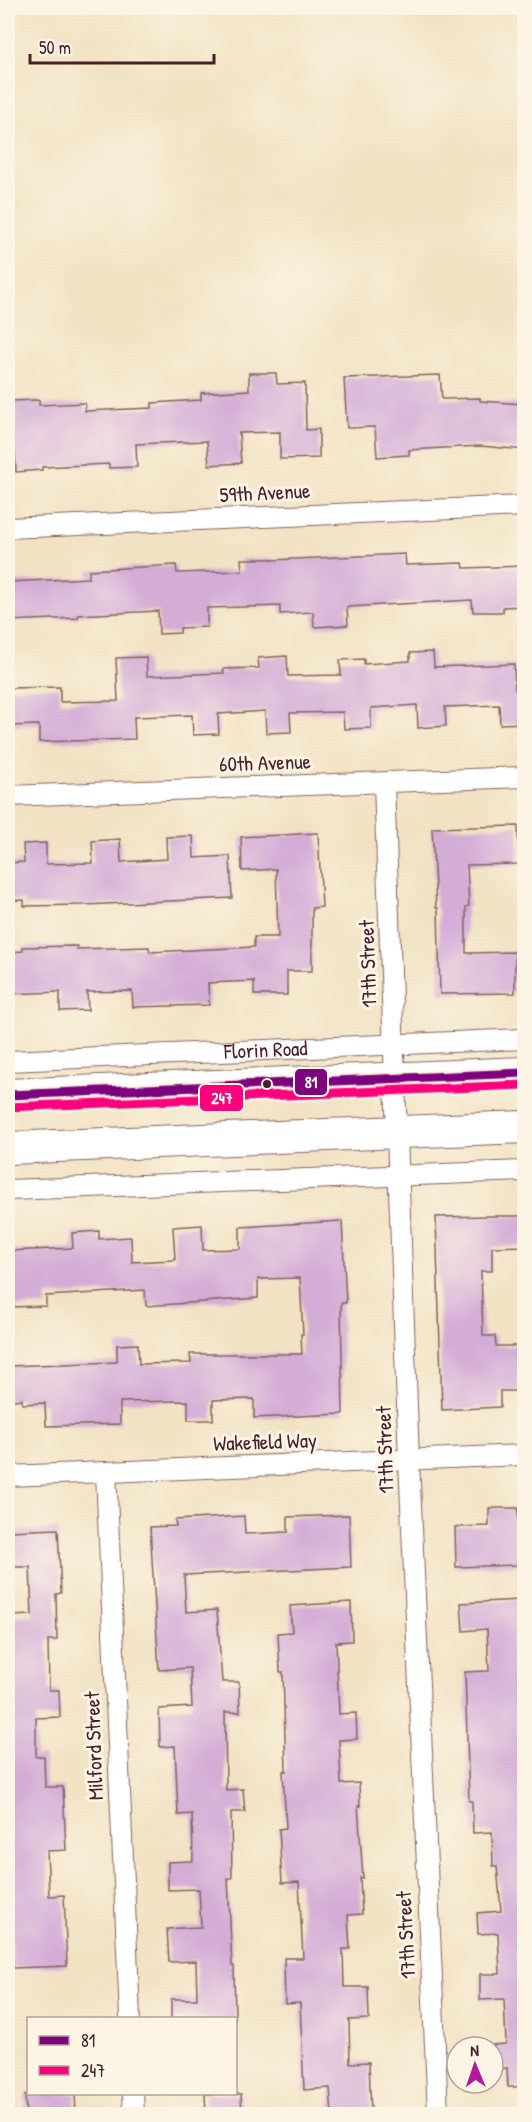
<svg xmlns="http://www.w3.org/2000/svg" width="532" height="2122" viewBox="0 0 532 2122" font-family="'Patrick Hand',sans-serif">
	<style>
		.building { fill: #d4add7 }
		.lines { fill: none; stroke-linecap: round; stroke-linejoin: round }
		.street-casing { stroke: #846360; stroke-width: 22 }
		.primary-casing { stroke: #846360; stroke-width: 34 }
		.street { stroke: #fff; stroke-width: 20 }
		.primary { stroke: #fff; stroke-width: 32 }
		.bus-1-casing { stroke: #fcf5e5; stroke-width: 14 }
		.bus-2-casing { stroke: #fcf5e5; stroke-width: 14 }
		.bus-1 { stroke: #7c027e; stroke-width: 9 }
		.bus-2 { stroke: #fa007d; stroke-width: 9 }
		.bus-dot { fill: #4a1f2b; stroke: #fcf5e5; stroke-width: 2 }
		.labels { text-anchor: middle; stroke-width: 6; stroke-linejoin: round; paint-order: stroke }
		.street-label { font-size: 21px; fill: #4a1f2b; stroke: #fcf5e5 }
		.line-badge { stroke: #fcf5e5; stroke-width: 2 }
		.badge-label { font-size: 16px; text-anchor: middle; font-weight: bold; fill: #fff }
	</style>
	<rect width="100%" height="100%" fill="#fcf5e5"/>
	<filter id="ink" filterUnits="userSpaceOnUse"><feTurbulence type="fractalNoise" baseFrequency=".0167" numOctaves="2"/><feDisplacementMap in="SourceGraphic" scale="12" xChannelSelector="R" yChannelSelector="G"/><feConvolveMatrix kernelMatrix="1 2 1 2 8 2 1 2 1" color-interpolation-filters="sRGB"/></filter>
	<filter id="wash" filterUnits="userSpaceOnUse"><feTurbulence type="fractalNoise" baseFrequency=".008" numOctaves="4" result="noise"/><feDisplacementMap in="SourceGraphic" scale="24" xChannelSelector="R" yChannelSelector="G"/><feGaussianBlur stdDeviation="1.35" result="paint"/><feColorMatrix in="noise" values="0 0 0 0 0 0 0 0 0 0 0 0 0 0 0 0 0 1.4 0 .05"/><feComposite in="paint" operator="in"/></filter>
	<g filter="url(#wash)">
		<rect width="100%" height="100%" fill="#f1e2c3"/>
		<g id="blocks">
			<!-- building -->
			<path class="building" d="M249,373H276L277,384L305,383L306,430L319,429V458L280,459V432L239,433L241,463L209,465L207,441L136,444L137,467L109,468V464L42,467V470L16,472L15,452H8V401L39,400V405L85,403V411L152,408V403L201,400V393L249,390Z
				M440,375L442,399L480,398V401L525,404V450L480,446L409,450V455L377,457L375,427L347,428L344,378Z
				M405,554L406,565L463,563L464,568L525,566V606L503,607V612H473L472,600L347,607L348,625L314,627L313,612L280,614V606L207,608V627L180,628V633L159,634L158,611L78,615V618L8,621V582L89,578V570L176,565L177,573L242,571L241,559H273V560Z
				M433,652L434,667L514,664L515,690H525V723L500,724L499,705L445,707L446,726L418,728L417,705L371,708V728L344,729L343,712L290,713L291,732L266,733L265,711L218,714L219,734L193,735L192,715L134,717L135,739L39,742V725L8,726V688L60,687V702L118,701L116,658L146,657L147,676L224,673L223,669L259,668L258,658L287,656L288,676L341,675L340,660L364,659V664L410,661V653Z
				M518,826L519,864L467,865L469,906L466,907V953L515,952V993L440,994L438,908H436L432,828Z
				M318,833L322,907L312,908V971H287V995H254V981L208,983L209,1005L133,1007L132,991L87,992L88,1010L60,1011V992L8,994V952L23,951V947L77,946V949L149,947L150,952L254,947V937H278L276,869L242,871L241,837Z
				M193,836L194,858L230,856L232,898L85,905L24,906V900L8,901V863L24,862L23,844L46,843V864L93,863L92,841L120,839L121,862L167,859L166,837Z
				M491,1216H525V1246L492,1247V1271H481L483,1336H495L496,1346H525V1391H500V1407L442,1410L436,1217Z
				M342,1221L346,1303H341L343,1414L254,1418V1399L213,1400V1420H188V1401L120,1402V1424L46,1426L45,1403L22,1404V1399L8,1401V1366L117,1362V1345L138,1344L139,1364L191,1363L190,1354H302L301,1334H303L300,1278L258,1279V1298L146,1306L145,1290L46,1296V1306L8,1307V1251L73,1248L72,1233L99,1231V1239L131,1237L132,1262L175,1260L173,1227L202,1225L203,1250L240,1249V1227Z
				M489,1508H518L519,1565L456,1567L455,1527L489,1526Z
				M349,1515L351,1567L184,1575L186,1612L217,1610L222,1682H239L240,1712H225L226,1790L243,1789L245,1812H231L232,1878H228L232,1966H234L235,2019H171V1999H197L196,1961L169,1962L167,1929L201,1927L199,1889L168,1890V1862L193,1861L192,1814L178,1815L175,1746L160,1747L159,1709L192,1707L190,1668L159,1670L150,1527L176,1526L175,1520L244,1516L245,1534L288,1532V1517Z
				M58,1529L61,1593L56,1594L57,1640H48L49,1690H59L60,1717L36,1718V1757L44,1756L45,1787H63L66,1850L47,1851L49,1896L64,1895L67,1966L13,1968L8,1887V1648H12V1616L32,1615L30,1567H8V1531Z
				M520,1600L525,1674V2087H508L507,2068L493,2069V2045L506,2044L504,1999L480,2000V1974H500L498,1933L478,1934L477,1913L501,1911L497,1866H493L492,1832L473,1833L472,1801H469L465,1672L489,1671L487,1629L463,1631L461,1603Z
				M351,1602L352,1641L336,1642L339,1714L356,1713L357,1739L339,1740L341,1784L359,1783L360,1806H358L363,1878H360L362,1914L348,1915L350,1949H343L344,1987H368L369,2019L349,2020L350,2063L369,2062L371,2115H332L330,2088L304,2090L300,2003L285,2004L284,1958H303L299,1882L282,1883L279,1829L286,1828L283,1771H286L283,1672H280L278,1633L292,1632L290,1606Z
				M75,2094L76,2115H26L25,2095Z
				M205,2094H241L242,2115H206Z"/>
		</g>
	</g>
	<g filter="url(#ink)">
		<use href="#blocks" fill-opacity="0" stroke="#846360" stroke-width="1.5"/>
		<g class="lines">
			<!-- street casing -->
			<g class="street-casing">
				<g id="street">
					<path d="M8,528L524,506"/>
					<path d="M384,783L409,1460L438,2114"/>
					<path d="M8,796L524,777"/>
					<path id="s1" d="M8,1061L524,1039"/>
					<path d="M8,1190L524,1171"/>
					<path d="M106,1472L130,2018"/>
					<path d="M8,1476L524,1455"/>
					<path d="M133,2094L134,2114"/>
				</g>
			</g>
			<!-- primary casing -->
			<g class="primary-casing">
				<path id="primary" d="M8,1095L524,1073
					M8,1148L524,1127"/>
			</g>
			<!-- street -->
			<use href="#street" class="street"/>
			<!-- primary -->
			<use href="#primary" class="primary"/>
			<!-- bus-1 casing -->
			<g class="bus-1-casing">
				<path id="bus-1" d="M8,1095L524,1073"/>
			</g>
			<!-- bus-2 casing -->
			<g class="bus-2-casing">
				<path id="bus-2" d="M9,1107L524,1085"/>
			</g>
			<!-- bus-1 -->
			<use href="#bus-1" class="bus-1"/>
			<!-- bus-2 -->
			<use href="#bus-2" class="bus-2"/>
		</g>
	</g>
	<!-- markers -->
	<circle class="bus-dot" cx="267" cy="1084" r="5"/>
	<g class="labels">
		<!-- street labels -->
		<g class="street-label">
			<text transform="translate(265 493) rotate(-3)" y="7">59th Avenue</text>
			<text transform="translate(265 763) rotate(-2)" y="7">60th Avenue</text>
			<text transform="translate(368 964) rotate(-92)" y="7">17th Street</text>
			<text dy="7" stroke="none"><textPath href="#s1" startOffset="258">Florin Road</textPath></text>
			<text transform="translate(265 1442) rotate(-2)" y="7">Wakefield Way</text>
			<text transform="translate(385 1450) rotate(-92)" y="7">17th Street</text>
			<text transform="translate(94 1746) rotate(-92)" y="7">Milford Street</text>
			<text transform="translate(406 1935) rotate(-93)" y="7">17th Street</text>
		</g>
	</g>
	<g class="line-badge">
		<rect x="294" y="1068" width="34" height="28" rx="6" fill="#7c027e"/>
		<rect x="199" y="1084" width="45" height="28" rx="6" fill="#fa007d"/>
	</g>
	<g class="badge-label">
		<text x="311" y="1088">81</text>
		<text x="222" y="1104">247</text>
	</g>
	<!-- margin -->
	<rect width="532" height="2122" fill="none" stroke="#fcf5e5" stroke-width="30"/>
	<!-- legend -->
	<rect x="27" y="2017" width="210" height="78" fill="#fcf5e5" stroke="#b59f9b" stroke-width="1.5"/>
	<rect x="39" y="2036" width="30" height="9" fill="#7c027e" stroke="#b59f9b" stroke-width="1.5"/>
	<text x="81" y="2047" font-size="18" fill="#4a1f2b">81</text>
	<rect x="39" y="2066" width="30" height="9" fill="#fa007d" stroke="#b59f9b" stroke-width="1.5"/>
	<text x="81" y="2077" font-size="18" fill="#4a1f2b">247</text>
	<!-- north arrow -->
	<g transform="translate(475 2065) rotate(358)"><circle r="28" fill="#fcf5e5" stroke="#b59f9b" stroke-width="1.5"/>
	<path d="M0-4.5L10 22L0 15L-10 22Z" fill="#b5179e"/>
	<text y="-9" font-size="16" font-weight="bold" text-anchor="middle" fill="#4a1f2b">N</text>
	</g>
	<!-- scale -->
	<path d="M30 54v9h184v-9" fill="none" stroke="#4a1f2b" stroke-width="3"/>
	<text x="39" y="54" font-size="18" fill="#4a1f2b" stroke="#fcf5e5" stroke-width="4.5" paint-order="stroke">50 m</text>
</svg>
